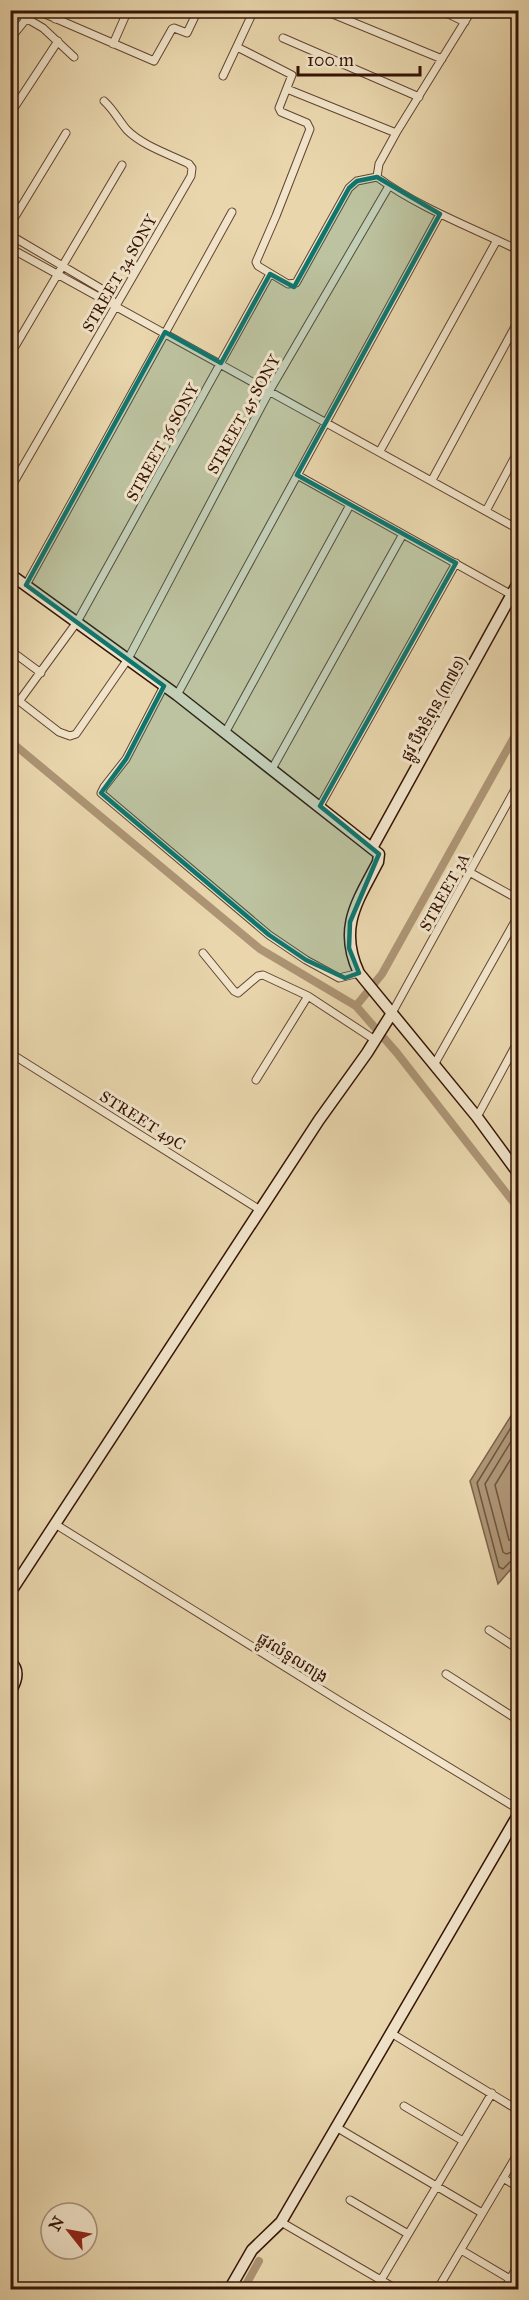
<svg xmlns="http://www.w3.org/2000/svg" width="529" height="2300" viewBox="0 0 529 2300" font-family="'IM FELL Great Primer','Noto Sans Khmer',serif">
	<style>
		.water { fill: #ac9474; stroke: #7c6048; stroke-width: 1.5 }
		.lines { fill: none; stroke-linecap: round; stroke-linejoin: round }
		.shore { stroke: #70543c; stroke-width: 1.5 }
		.canal { stroke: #ac9474; stroke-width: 8 }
		.street-casing { stroke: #62442f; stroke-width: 9 }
		.secondary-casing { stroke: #351305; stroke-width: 13 }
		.street { stroke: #f1e4ca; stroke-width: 7 }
		.secondary { stroke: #f1e4ca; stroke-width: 10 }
		.marked { fill: #0f766e; fill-opacity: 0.2; stroke: #0f766e; stroke-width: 4.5; stroke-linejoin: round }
		.labels { text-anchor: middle; stroke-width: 6; stroke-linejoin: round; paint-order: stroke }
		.street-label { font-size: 16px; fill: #351305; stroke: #f1e4ca }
	</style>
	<rect width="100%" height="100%" fill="#e9d6ad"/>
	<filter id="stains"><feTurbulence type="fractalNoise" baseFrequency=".00333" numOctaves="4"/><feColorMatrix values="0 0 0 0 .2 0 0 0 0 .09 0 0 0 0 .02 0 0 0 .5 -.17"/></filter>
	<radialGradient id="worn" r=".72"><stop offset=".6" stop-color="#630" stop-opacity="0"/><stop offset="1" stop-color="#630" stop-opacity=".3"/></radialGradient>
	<!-- water -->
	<path class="water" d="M518,1398V1561L498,1584L470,1481L514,1411Z"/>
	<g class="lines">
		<!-- shore -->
		<path class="shore" d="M518,1416L477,1483L499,1567L503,1569L513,1559L518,1558
			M518,1430L485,1484L503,1552L506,1554L518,1550
			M518,1447L495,1485L509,1540L518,1541"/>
		<!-- canal -->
		<path class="canal" d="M10,741L260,949L356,1006L397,1053L518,1208
			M356,1006L382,974L518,730
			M243,2290L259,2261"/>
		<!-- street casing -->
		<g class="street-casing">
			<path id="street" d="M12,10L43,28L74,57
				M36,10L154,61L172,29L174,28L187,33L198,10
				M323,10L442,59
				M440,10L465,22
				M55,19L59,10
				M283,38L419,97
				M10,39L27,18
				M113,44L128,10
				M237,47L292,75L279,108L281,112L307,123L310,129L276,216L256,262L258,266L288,284L296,283L349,188L357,181L377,177
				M223,76L254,10
				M287,89L396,133
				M10,114L58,41
				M377,177L379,164L396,133L472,10
				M377,177C419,208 471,227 518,250
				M10,225L66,133
				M10,235L105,291L114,303
				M10,248L518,529
				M10,355L122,165
				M380,451L497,240
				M297,475L512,595
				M432,480L518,321
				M10,489L191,176L192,168L189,164C169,154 143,146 127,130C119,121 114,110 104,101
				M486,511L518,451
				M26,585L232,212
				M10,650L41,673
				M164,686L126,759L104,787L101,793L269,935L306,960L339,978L359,973
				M10,694L59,732L70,736L76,734L128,659L270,390L389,186
				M177,695L440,214
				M20,700L77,622L270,274
				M225,733L350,505
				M272,769L403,534
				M320,806L456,563
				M471,873L518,899
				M203,953L234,991L238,993L258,976L263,975L308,996
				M392,1013L518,784
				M10,1053L260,1210
				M434,1065L518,916
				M256,1080L308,996L375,1040
				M477,1117L518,1041
				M55,1524L343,1703L518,1809
				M489,1630L518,1649
				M446,1674L518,1720
				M391,2033L518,2110
				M404,2106L463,2141
				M336,2127L482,2213
				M503,2178L518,2187
				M350,2200L408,2234
				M281,2222L398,2290
				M461,2250L510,2279
				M381,2280L492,2093
				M437,2290L518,2153
				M504,2290L518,2265"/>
		</g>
		<!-- secondary casing -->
		<g class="secondary-casing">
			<path id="secondary" d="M10,574L177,695L379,854L378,862C357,902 338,928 359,973L477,1117L518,1173
				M372,848L518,583
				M10,1593L319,1120L367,1053L392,1013
				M10,1661C20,1670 17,1681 10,1692
				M229,2290L252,2250L281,2222L518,1815"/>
		</g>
		<!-- street -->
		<use href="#street" class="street"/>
		<!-- secondary -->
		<use href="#secondary" class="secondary"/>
	</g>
	<!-- marked area -->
	<path class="marked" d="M377,177L440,214L297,475L456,563L320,806L379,854L350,922L349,948L359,973L345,978L306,960L269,935L101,793L126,759L164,686L26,585L165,332L221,363L270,274L294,287L349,188L357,181Z"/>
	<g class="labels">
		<!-- street labels -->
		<g class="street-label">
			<text transform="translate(119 273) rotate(-60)" y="6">STREET 34 SONY</text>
			<text transform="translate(243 414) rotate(-61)" y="6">STREET 45 SONY</text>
			<text transform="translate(162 442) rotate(-61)" y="6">STREET 36 SONY</text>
			<text transform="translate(433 708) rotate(-61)" y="6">ផ្លូវ បឹងទំពុន (៣៧១)</text>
			<text transform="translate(444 892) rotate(-61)" y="6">STREET 3A</text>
			<text transform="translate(143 1120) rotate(32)" y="6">STREET 49C</text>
			<text transform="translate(293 1657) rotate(32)" y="6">ផ្លូវលំទួលពង្រ</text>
		</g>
	</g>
	<!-- margin -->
	<rect width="529" height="2300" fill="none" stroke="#e9d6ad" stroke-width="36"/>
	<rect x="12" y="12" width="505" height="2276" fill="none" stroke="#351305" stroke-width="3"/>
	<rect x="18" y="18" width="493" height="2264" fill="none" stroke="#351305" stroke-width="1.5"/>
	<!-- north arrow -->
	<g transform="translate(69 2231) rotate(301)"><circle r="28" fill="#f1e4ca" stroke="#a6907b" stroke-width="1.5"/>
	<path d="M0-4.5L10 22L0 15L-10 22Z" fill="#8f2418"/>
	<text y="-9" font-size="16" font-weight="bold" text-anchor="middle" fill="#351305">N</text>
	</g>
	<!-- scale -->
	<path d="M298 66v9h122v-9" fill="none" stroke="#351305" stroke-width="3"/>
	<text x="307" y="66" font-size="18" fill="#351305" stroke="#f1e4ca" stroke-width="4.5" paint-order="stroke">100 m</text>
	<rect width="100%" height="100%" filter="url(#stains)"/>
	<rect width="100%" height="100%" fill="url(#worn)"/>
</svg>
